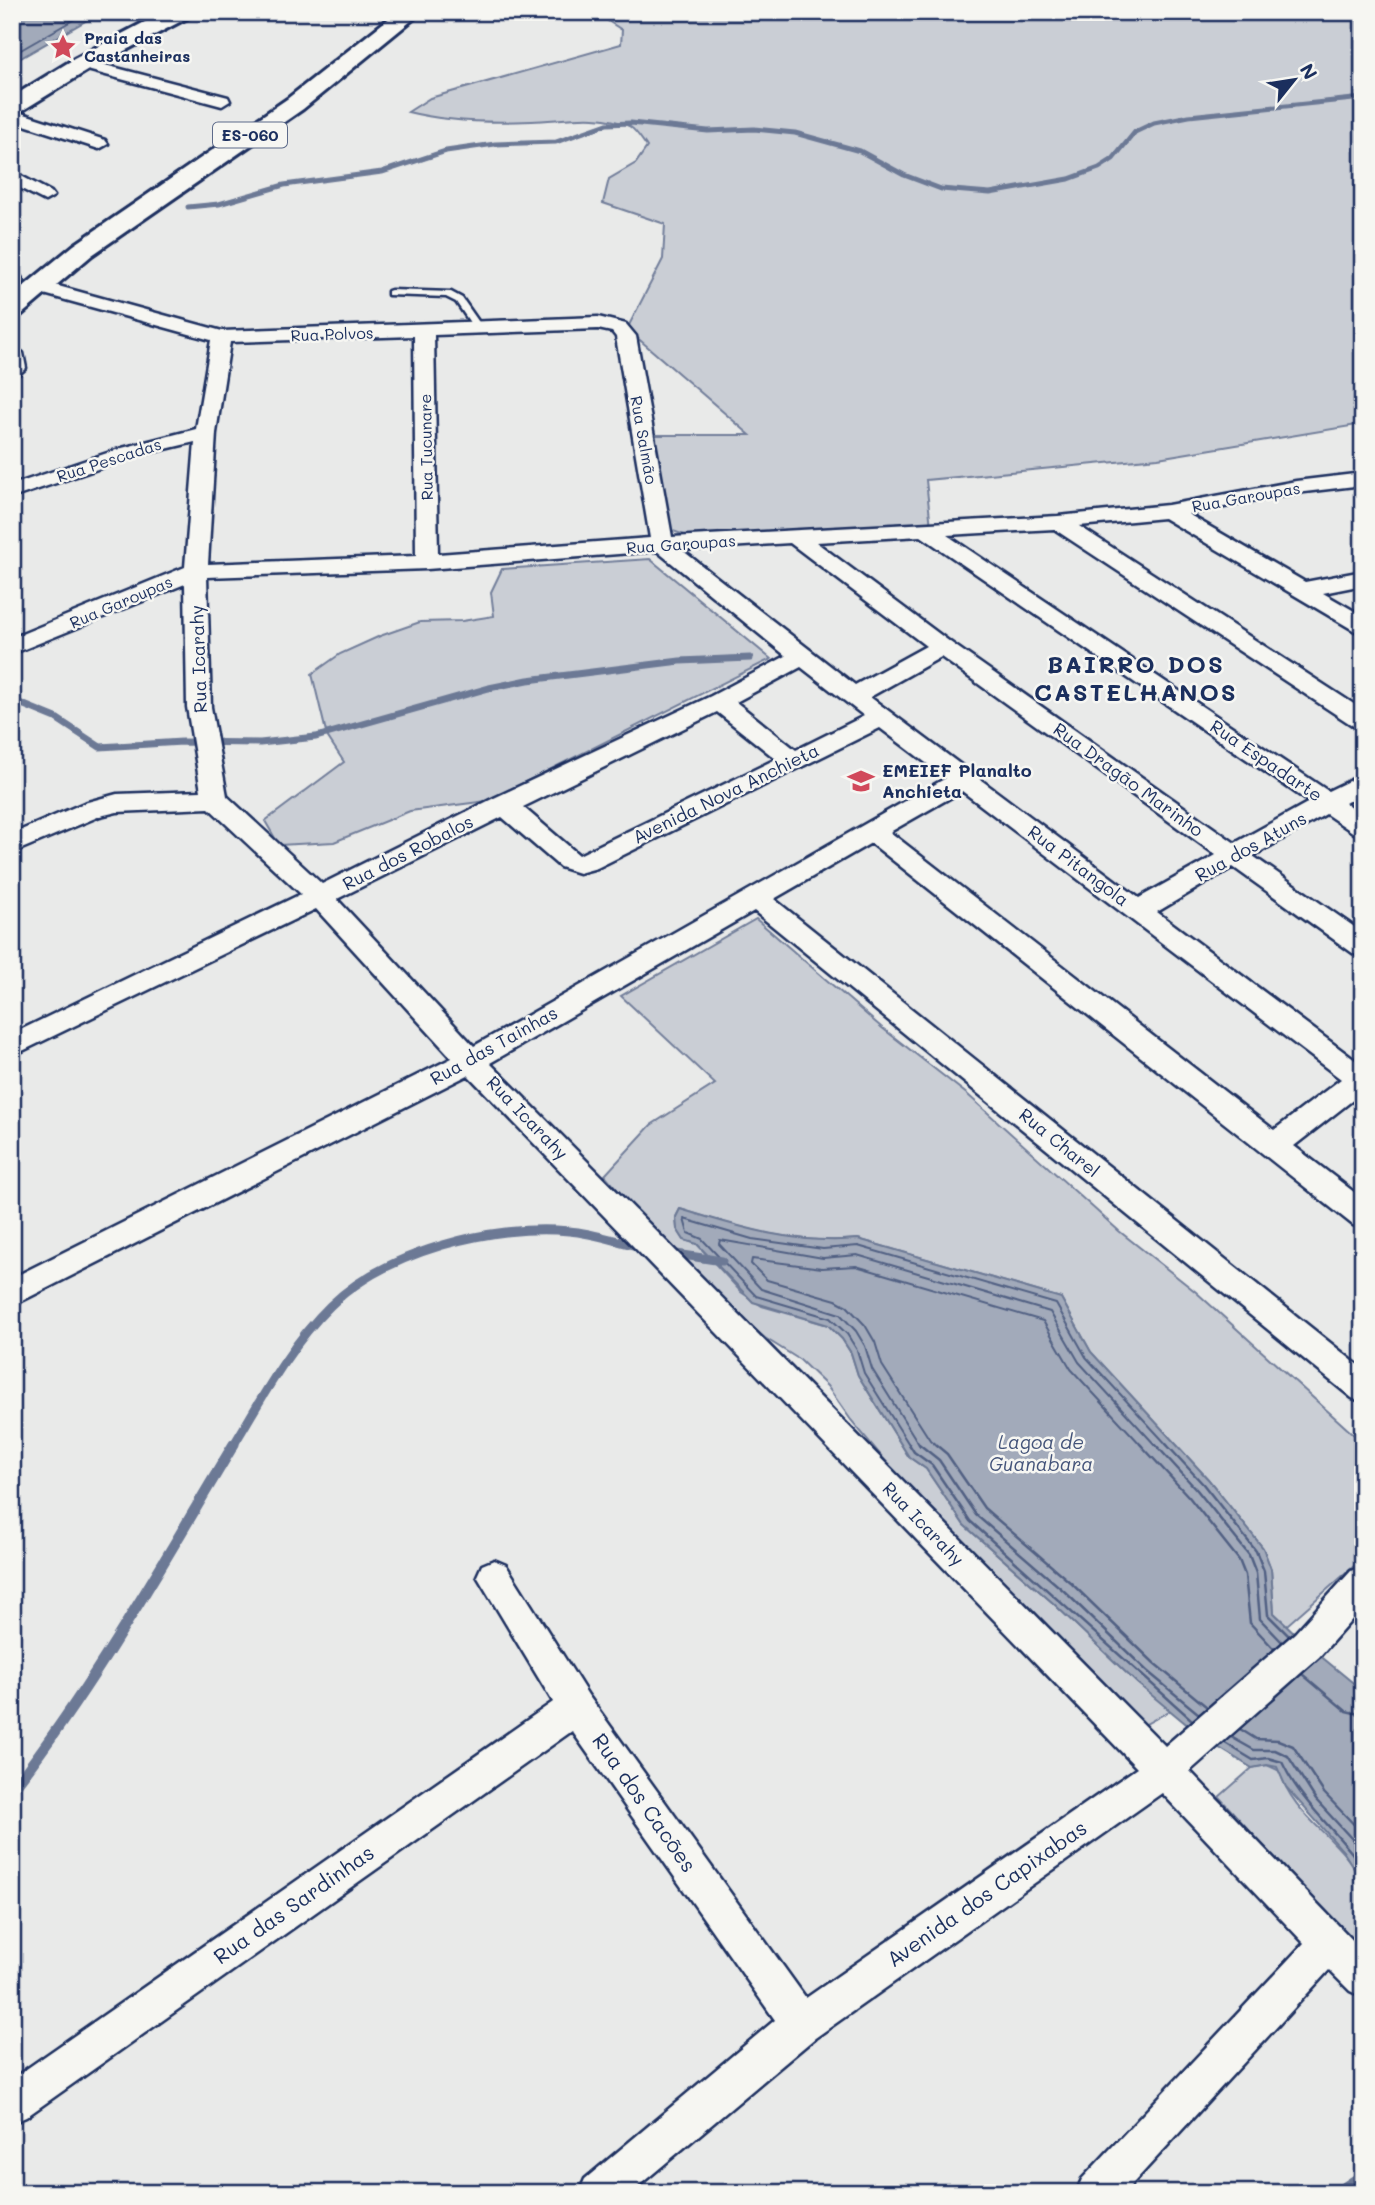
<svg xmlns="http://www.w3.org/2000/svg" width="1375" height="2205" viewBox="0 0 1375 2205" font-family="Mali,sans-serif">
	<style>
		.green { fill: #caced5; stroke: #727e9a; stroke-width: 2 }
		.water { fill: #a2aaba; stroke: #6c7995; stroke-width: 2 }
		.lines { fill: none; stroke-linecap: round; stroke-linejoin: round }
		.shore-far1 { stroke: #516083; stroke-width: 2 }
		.shore { stroke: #516083; stroke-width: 2.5 }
		.stream-far3 { stroke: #6c7995; stroke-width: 5 }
		.stream-far2 { stroke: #6c7995; stroke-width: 7 }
		.stream-far1 { stroke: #6c7995; stroke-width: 9 }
		.stream { stroke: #6c7995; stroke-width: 11 }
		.lane-casing { stroke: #1b2f5e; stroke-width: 5 }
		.street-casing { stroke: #1b2f5e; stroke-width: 5 }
		.secondary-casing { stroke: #1b2f5e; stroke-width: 6 }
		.primary-casing { stroke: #1b2f5e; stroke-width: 6 }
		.lane { fill: #f6f6f2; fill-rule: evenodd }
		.street { fill: #f6f6f2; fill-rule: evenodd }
		.secondary { fill: #f6f6f2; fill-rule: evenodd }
		.primary { fill: #f6f6f2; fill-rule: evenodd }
		.labels { text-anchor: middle; stroke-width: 5; stroke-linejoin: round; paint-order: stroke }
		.far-poi-label { font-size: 16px; font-weight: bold; fill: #1b2f5e; stroke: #f6f6f2; text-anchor: start }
		.shield { fill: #f6f6f2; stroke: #5d6b8a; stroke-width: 2 }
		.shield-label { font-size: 16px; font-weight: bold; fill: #1b2f5e }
		.far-street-label { font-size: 16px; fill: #1b2f5e; stroke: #f6f6f2 }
		.street-label { font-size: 18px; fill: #1b2f5e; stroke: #f6f6f2 }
		.poi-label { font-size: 18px; font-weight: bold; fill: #1b2f5e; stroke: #f6f6f2; text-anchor: start }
		.water-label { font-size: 19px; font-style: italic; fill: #44547a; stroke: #f6f6f2 }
		.near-street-label { font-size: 21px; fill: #1b2f5e; stroke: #f6f6f2 }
		.district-label { font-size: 24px; font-weight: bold; letter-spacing: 2px; fill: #1b2f5e; stroke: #f6f6f2 }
	</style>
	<rect width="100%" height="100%" fill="#e9eae9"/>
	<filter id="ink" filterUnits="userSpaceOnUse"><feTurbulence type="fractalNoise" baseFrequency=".0143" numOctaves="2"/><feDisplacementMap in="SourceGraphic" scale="14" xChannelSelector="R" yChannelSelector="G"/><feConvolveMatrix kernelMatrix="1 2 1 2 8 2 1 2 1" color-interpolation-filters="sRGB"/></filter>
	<g filter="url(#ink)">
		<!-- green -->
		<path class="green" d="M594,12H1363V424L1158,458L926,480L931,527L693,538L673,531L664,521L652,435H750L627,329L663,259L665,224L603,203L609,179L636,163L647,147C642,140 636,130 629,126C599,112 565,120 532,121C491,123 448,122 408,112L430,98L621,44L622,30Z
			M650,559L771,659L487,801L410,811L334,842L279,845L265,821L344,762L327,736L312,674L340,654L380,636L420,622L462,621L494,616L491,592L502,569Z
			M756,919L881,1027L968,1095L1119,1231L1196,1292L1363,1443V1558L1287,1625L1274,1613L1271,1569L1263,1548L1208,1479L1091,1352L1061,1298L858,1239C796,1245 739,1228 680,1209L676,1217L677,1229L684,1240L697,1244L741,1292L762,1306L828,1325L842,1339L851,1353L858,1375L909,1457L926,1469L964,1525L1053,1603L1137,1683L1171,1710L1144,1725L935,1520L851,1420L827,1386L800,1360L765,1338L683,1267L605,1175L651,1125L715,1084L621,996Z
			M1267,1765L1280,1771C1291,1816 1344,1840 1363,1883V1955L1219,1797L1252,1768Z"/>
		<!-- water -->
		<path class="water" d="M12,12H101L12,63Z
			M680,1209C739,1227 796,1245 858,1239L1061,1298L1091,1352L1208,1479L1263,1548L1271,1569L1274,1613L1307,1645L1363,1691V1883L1343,1851L1286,1787L1277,1767L1267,1765L1252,1768L1203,1738L1137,1683L1053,1603L964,1525L926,1469L909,1457L858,1375L851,1353L842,1339L828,1325L753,1302L697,1244L684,1240L677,1229L676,1217Z"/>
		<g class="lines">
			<!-- shore-far1 -->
			<path class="shore-far1" d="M12,55L87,12
				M910,1446L864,1373L857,1350L847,1334L830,1318L756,1296L702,1239L688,1233L684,1219L752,1239L823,1249L858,1246L1056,1304L1086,1357L1168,1446
				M920,1446L872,1369L865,1346L856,1331L840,1314L761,1289L719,1244L720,1240L823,1258L857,1255L1050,1312L1079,1362L1156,1446
				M937,1446L930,1440L882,1365L875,1342L865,1325L847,1306L836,1300L767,1280L751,1264L752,1259L822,1268L856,1266L1043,1321L1071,1369L1142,1446"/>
			<!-- shore -->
			<path class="shore" d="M909,1444L914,1452L932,1465L970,1521L1192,1720
				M919,1444L939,1460L976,1515L1064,1591L1147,1671L1199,1714
				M935,1444L947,1454L984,1508L1071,1583L1154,1663L1207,1707
				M1140,1444L1189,1497L1239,1560L1245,1575L1250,1623L1274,1649
				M1155,1444L1197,1490L1249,1555L1256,1573L1260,1619L1282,1642
				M1166,1444L1203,1484L1256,1551L1264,1571L1268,1615L1289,1636
				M1302,1674L1346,1711L1363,1715
				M1240,1729L1256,1739L1278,1740L1293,1746L1324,1793L1363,1834
				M1231,1737L1254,1750H1275L1288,1756L1316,1800L1363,1851
				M1225,1743L1253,1760L1268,1758L1282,1762C1301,1803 1337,1831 1363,1867"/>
			<!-- stream-far3 -->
			<path class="stream-far3" d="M188,207L219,204L284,185L382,172L446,151L495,144L556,142L607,124L631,123L708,131L754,129L795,133L860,151L904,175L941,189L990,193L1069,179L1099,168L1113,159L1135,132L1154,123L1189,116L1363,98"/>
			<!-- stream-far2 -->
			<path class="stream-far2" d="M12,700L56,718L100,747L182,742L260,743L316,737L489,688L528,680L680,661L750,658"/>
			<!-- stream-far1 -->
			<path class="stream-far1" d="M670,1253L722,1261
				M233,1446C262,1398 290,1345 330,1306C385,1252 494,1223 569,1231C594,1233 618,1242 642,1247"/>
			<!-- stream -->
			<path class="stream" d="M12,1790C97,1681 163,1562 234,1444
				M1336,2193L1363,2175"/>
			<!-- lane casing -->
			<g class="lane-casing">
				<path id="lane" d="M391,290L451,292L462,298L483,328L475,330L456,302L446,297L388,295V291Z
					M12,345L23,353L26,368L12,380V371L16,367Z"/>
			</g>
			<!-- street casing -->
			<g class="street-casing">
				<path id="street" d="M82,59L228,97L230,101L222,106L76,67L74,64L76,61Z
					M12,110L105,140L108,144L99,149L12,121Z
					M12,171L51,192L54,196L45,201L12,184Z
					M12,275L21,277L23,281L21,285L12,287Z
					M40,281L222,331L598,317L626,324L636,336L672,537L1058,516L1168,505L1296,481L1363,473V485L1296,493L1188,514L1305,582L1363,571V585L1323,593L1363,616V633L1355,631L1164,518L1079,526L1363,710V729L1355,727L1054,529L947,535L1328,791L1363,774V793L1345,803L1363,815V836L1354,833L1326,814L1253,856L1363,933V957L1354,954L1233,867L1157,912L1363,1066V1092L1294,1146L1363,1199V1228L1353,1225L871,843L774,899L1363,1369V1402L1352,1398L754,911L490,1063L1165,1746L1295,1633L1351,1571L1363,1566V1607L1319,1657L1190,1771L1363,1951V1997L1350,1991L1329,1970L1124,2193H1076L1082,2179L1304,1943L1162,1793L815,2038L630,2193H579L585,2179L775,2020L572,1731L26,2117L12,2123V2079L553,1702L477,1576L482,1565L494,1560L506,1565L588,1695L806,1998L1137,1768L468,1075L12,1306V1278L452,1058L316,909L12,1056V1034L301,894L209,808L117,812L100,816L12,853V834L84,803L117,794L201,791L187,707L185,584L12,654V638L185,567L195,442L136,456L12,498V485L122,448L196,429L211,340L33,291L31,287L33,283ZM598,329L612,332L616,337L650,538L438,554L434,335ZM414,336L416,556L208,564L216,433L230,342ZM921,536L1309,802L1235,843L950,642L816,542ZM790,543L926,646L855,685L682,550ZM657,551L786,656L711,696L494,798L322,884L227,796L211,707L207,577L427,569ZM941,657L1216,855L1139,898L870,697ZM801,667L864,716L796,750L736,702ZM717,712L776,759L579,855L523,807ZM880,728L946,778L474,1046L337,899L502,817L560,867L579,873L597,868ZM962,791L1341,1079L1274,1130L890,832Z"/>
			</g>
			<!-- secondary casing -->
			<g class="secondary-casing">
				<path id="secondary" d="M164,12H192L189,17L90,69L20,112L12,114V97L74,59Z"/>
			</g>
			<!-- primary casing -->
			<g class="primary-casing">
				<path id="primary" d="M397,12H422L303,109L92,255L21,315L12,317V296L74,245L287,99Z"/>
			</g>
			<!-- lane -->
			<use href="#lane" class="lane"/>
			<!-- street -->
			<use href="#street" class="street"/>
			<!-- secondary -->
			<use href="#secondary" class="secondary"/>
			<!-- primary -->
			<use href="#primary" class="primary"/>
		</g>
	</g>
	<!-- icons -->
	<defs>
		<g id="sight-bare" transform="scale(2.1)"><path d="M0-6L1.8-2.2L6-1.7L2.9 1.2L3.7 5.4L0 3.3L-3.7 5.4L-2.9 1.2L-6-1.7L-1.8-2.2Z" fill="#d1495b" stroke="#f6f6f2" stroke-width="2.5" paint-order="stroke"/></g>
		<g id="school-bare" transform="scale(2.1)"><path d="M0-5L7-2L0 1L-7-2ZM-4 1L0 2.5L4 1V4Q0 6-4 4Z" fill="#d1495b" stroke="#f6f6f2" stroke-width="2.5" paint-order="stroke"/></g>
	</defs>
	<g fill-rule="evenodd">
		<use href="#sight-bare" x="63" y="47"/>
		<use href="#school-bare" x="861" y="781"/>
	</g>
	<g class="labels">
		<!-- far-poi labels -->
		<g class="far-poi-label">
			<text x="84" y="44">Praia das<tspan x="84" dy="18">Castanheiras</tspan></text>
		</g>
		<!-- shield labels -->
		<rect class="shield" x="213" y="122.5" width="74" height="25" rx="5"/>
		<g class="shield-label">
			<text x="250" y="141">ES-060</text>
		</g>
		<!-- far-street labels -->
		<g class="far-street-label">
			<text transform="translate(332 334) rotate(-2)" y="6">Rua Polvos</text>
			<text transform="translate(644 440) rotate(80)" y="6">Rua Salmão</text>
			<text transform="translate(426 447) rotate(-91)" y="6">Rua Tucunare</text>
			<text transform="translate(109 460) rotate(-18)" y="6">Rua Pescadas</text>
			<text transform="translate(1246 497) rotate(-10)" y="6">Rua Garoupas</text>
			<text transform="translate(681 544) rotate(-4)" y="6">Rua Garoupas</text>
			<text transform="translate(121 602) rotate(-23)" y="6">Rua Garoupas</text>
		</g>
		<!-- street labels -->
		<g class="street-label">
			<text transform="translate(199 659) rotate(-92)" y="6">Rua Icarahy</text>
			<text transform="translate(1266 761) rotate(34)" y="6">Rua Espadarte</text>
			<text transform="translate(1128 780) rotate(36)" y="6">Rua Dragão Marinho</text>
			<text transform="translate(726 794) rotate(-26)" y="6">Avenida Nova Anchieta</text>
			<text transform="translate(1251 847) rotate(-29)" y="6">Rua dos Atuns</text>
			<text transform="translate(408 853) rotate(-27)" y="6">Rua dos Robalos</text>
			<text transform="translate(1078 866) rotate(37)" y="6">Rua Pitangola</text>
			<text transform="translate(494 1046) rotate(-29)" y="6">Rua das Tainhas</text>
			<text transform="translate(527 1118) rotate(46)" y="6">Rua Icarahy</text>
			<text transform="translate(1059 1143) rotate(39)" y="6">Rua Charel</text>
			<text transform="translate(923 1524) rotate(46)" y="6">Rua Icarahy</text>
		</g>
		<!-- poi labels -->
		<g class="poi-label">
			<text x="882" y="777">EMEIEF Planalto<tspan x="882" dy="21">Anchieta</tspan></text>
		</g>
		<!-- water labels -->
		<g class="water-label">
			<text x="1041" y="1449">Lagoa de<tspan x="1041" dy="22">Guanabara</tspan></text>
		</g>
		<!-- near-street labels -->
		<g class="near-street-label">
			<text transform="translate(644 1803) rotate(55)" y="7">Rua dos Cacões</text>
			<text transform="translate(987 1894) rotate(-35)" y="7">Avenida dos Capixabas</text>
			<text transform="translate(294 1905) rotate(-35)" y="7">Rua das Sardinhas</text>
		</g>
		<!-- district labels -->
		<g class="district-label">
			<text x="1136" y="673">BAIRRO DOS<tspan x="1136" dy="28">CASTELHANOS</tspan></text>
		</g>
	</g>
	<!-- margin -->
	<rect width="1375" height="2205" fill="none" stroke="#f6f6f2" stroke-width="42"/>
	<rect x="21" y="21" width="1333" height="2163" fill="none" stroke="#1b2f5e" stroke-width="2.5" filter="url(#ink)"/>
	<!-- north arrow -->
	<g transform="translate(1294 80) rotate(60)" stroke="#f6f6f2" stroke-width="5" paint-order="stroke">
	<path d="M0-5L12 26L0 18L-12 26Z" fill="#1b2f5e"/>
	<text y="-10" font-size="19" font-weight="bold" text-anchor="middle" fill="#1b2f5e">N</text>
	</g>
</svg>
